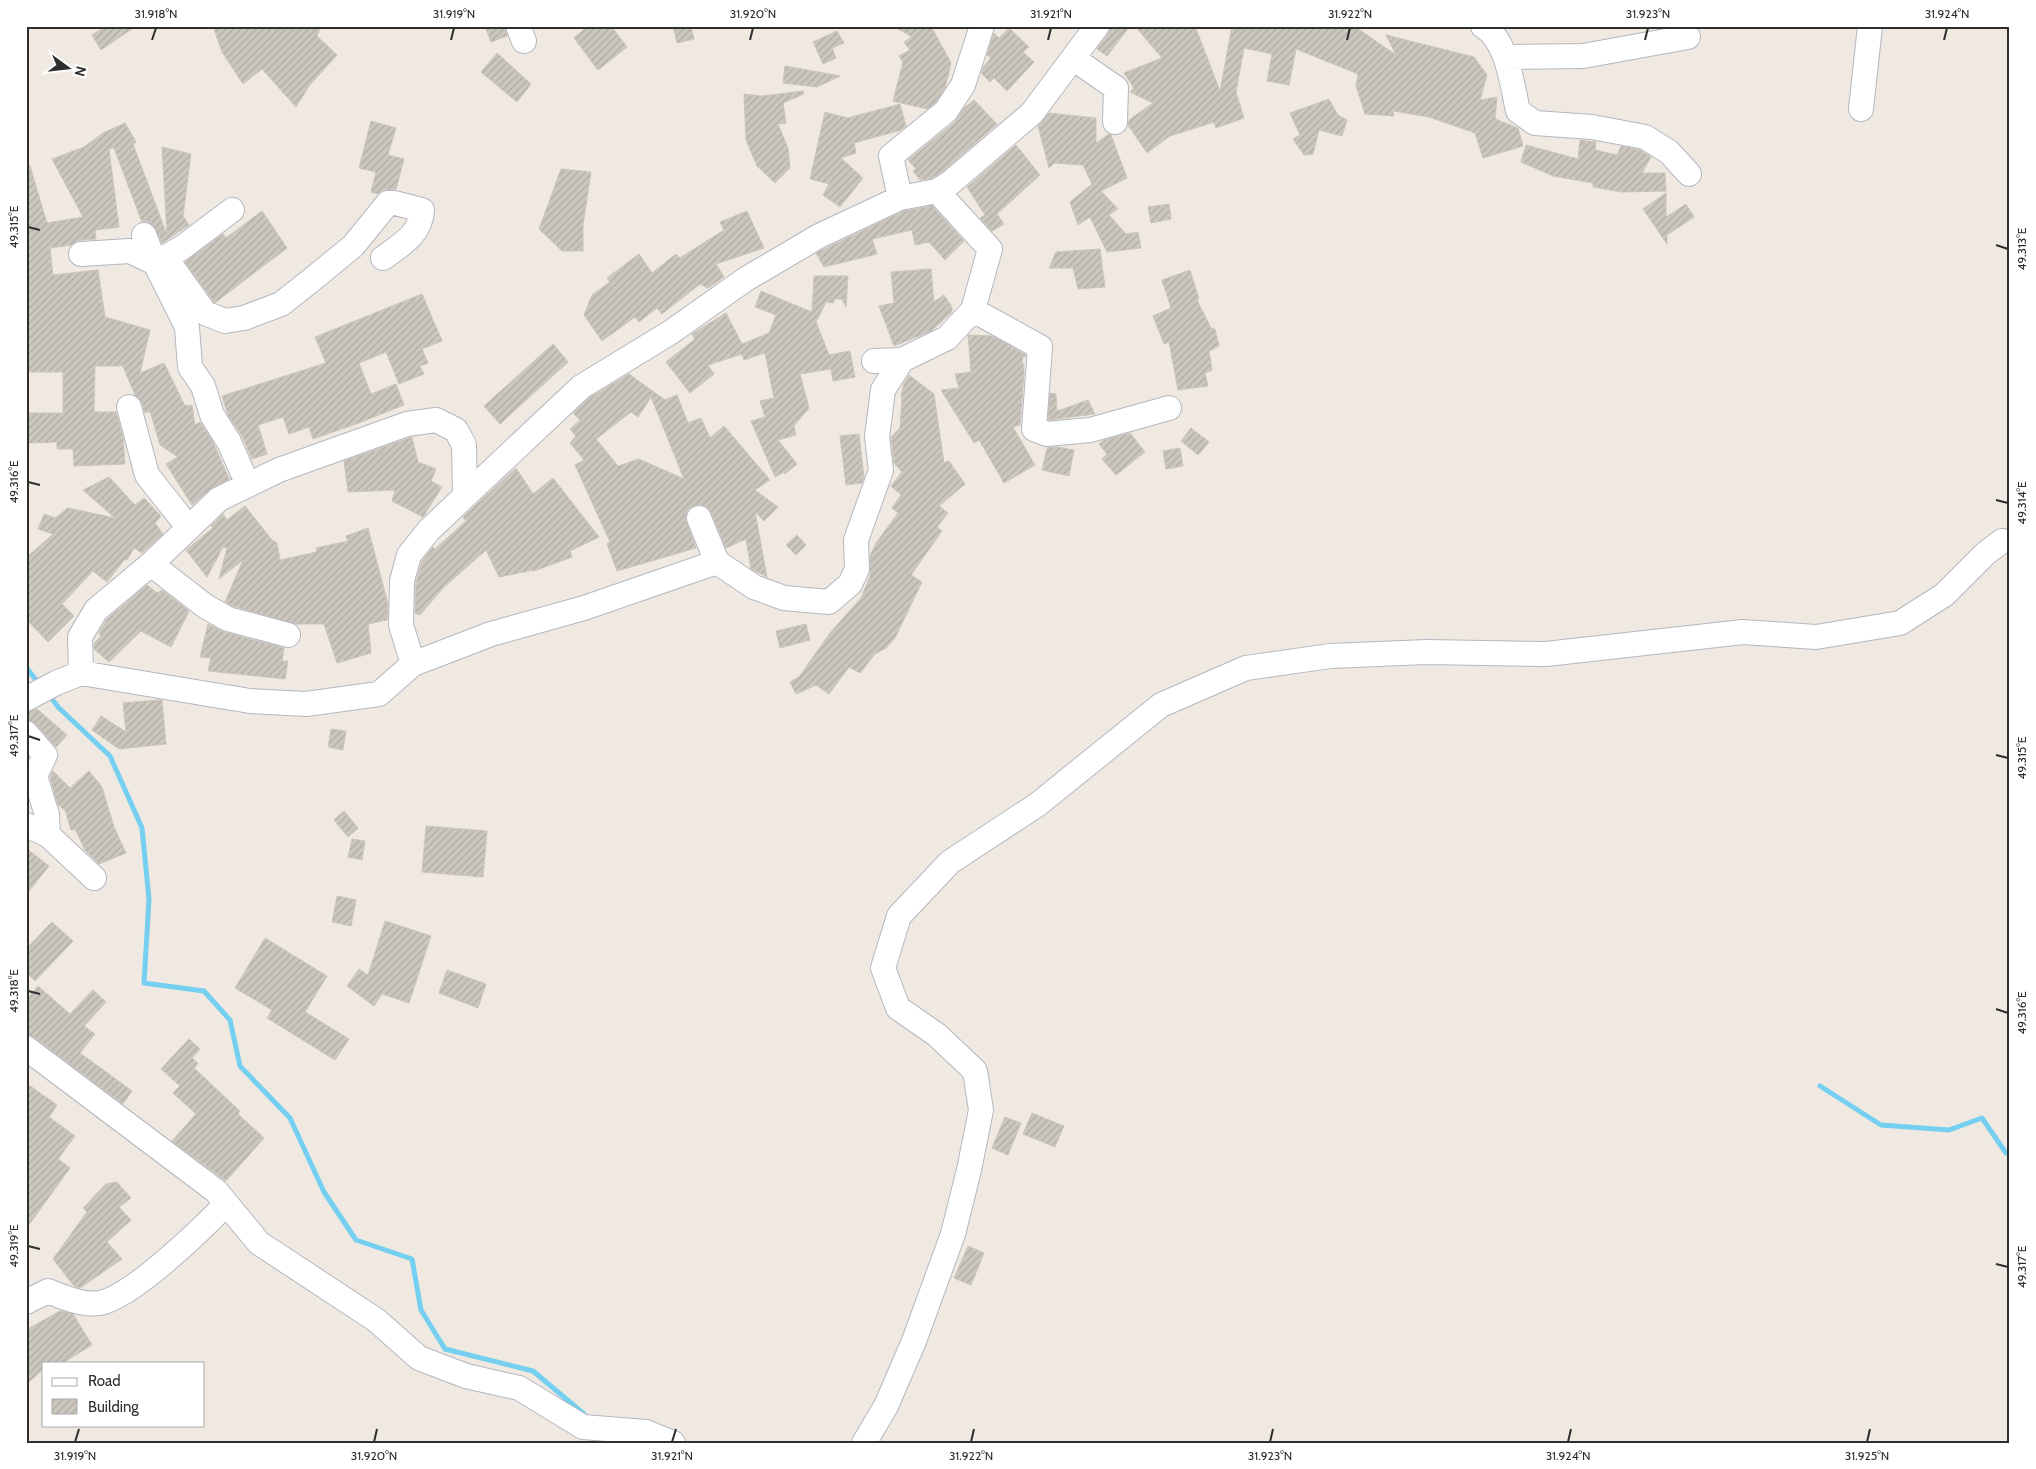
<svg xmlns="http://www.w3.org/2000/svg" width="2036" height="1469" viewBox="0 0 2036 1469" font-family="Cabin,sans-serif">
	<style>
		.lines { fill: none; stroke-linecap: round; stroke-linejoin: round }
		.stream { stroke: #75cff0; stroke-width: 5 }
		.building { fill: url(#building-hatch); stroke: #cbc5ba; fill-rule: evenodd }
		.minor-casing { stroke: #b4b7c1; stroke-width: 26 }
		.minor { stroke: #fff; stroke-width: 24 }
		.ticks { fill: none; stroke: #2e2e2e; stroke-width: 2 }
		.neatline { fill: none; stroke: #2e2e2e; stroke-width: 2 }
		.ticks-label { font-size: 12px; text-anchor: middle; fill: #2e2e2e }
	</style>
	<defs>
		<pattern id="building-hatch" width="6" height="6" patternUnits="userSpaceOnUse" patternTransform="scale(1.25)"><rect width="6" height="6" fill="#cbc7bf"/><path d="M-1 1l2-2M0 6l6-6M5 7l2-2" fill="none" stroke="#afaba4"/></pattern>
	</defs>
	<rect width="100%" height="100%" fill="#efe9e1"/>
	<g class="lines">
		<!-- stream -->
		<path class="stream" d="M26,667L39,684
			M48,694L59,708L110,756L142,828L149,899L144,983L204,991L230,1020L240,1066L290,1118L324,1192L356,1240L412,1259L421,1310L445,1349L533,1371L584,1414
			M1820,1086L1881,1125L1949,1130L1982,1118L2006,1153L2010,1154"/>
	</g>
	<!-- building -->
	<path class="building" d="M106,26H136L101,50L92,35Z
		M213,26H321L317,36L337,55L309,86L296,107L262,69L243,84L222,52Z
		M485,26H505L507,36L491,42Z
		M588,26H611L627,47L598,70L574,38Z
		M673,26H691L694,39L677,43Z
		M893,26H931L950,61L951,64L945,88L936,102L927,109L893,101L903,62L899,56L910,50L904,42L912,37Z
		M1111,26H1130L1107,56L1097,49L1108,34Z
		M1135,26H1195L1220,91L1232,26H1354L1396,55L1386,35L1474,57L1487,75L1480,100L1497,97L1495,119L1518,128L1523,146L1483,158L1475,133L1429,117L1393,111L1394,116L1365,114L1356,86L1358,74L1296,49L1289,85L1267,81L1272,54L1244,48L1236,92L1244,118L1216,128L1214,122L1170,136L1147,153L1128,125L1129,120L1153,103L1130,92L1134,88L1124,73L1162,58Z
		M1009,28L1029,47L1023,52L1034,62L1007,91L994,78L990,82L981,73L984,66L991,58L987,55L994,33L999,38Z
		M837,31L844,43L832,48L836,58L823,64L813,42Z
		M497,53L531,84L517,102L481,72Z
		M785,66L840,76L817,87L783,83Z
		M803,91L804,94L783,103L786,123L778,124L788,148L790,168L775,183L757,166L746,140L744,94L762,96Z
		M1329,99L1338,115L1347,120L1342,136L1319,130L1313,154L1304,155L1293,139L1300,135L1290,113Z
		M974,100L997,124L942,172L932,178L920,180L913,171L916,169L908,160L955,122L964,108Z
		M900,104L906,126L901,130L854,143L856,153L841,158L863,178L840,207L823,195L829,184L810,179L825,112L848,118Z
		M1049,113L1096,118V143L1109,134L1111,135L1127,178L1101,191L1118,209L1109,215L1126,234L1138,232L1141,248L1107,252L1090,217L1078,225L1070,202L1092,184L1083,165L1054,163L1049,168L1038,126Z
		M371,121L396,128L388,155L404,159L396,189L382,190L378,194L371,192L376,172L359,168Z
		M125,123L136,142L133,144L167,235L162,147L191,154L183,216L189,225L162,243L153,225L147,221L142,222L114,148L109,149L119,227L95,230L96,239L80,240L71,245L50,248L53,275L98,270L105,317L150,330L140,373L164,363L185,406L192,405L195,425L200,422L213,442L229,479L210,489L192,505L166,464L178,457L160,445L150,411L145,413L142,403L135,395L121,362L122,366H95L94,412H116L123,437L125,464L74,466L73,449H57V442L27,443L26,413H63V372H26V166H30L47,223L83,217L52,159L84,147L103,133Z
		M1580,140L1596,142L1595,150L1617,155L1621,146L1640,150L1651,157L1642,173H1665L1666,191L1622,192L1593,187V183L1553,176L1521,162L1526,145L1578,159Z
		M1016,145L1040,175L997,214L1004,224L992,231L980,218L985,215L967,187Z
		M561,169L591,172L583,225V251H562L539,229Z
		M1666,193V217L1686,204L1694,217L1667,235V244L1643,209Z
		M1169,204L1171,219L1151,223L1148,207Z
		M932,206L964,241L945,260L929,242L915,245L912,230L872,239L877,254L824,267L816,253L904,211Z
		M262,211L287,248L216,302H214L185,262L223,234L226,238Z
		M747,211L764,248L716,264L724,277L708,288L700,284L662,314L657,308L639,322L635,317L602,341L584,315L592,295L610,282L607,278L639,254L652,273L676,254L680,258L724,230L720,222Z
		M1100,249L1105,287L1078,289L1073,268H1049L1056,252Z
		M931,269L934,302L944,295L952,307V312L931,331L894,346L879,306L894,303L891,272Z
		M1190,270L1199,299L1197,300L1211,328L1215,329L1219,346L1209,351L1212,370L1205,373L1208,386L1178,390L1169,342L1164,344L1153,316L1171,308L1162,280Z
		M814,276H848L846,307L842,299H834V303L826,302L816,322L829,355L850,351L855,377L833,381L831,369L800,374L809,408L794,426L796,435L778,440L797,464L785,474L784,472L775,477L751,421L765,417L760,401L774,398L765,353L744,360L742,354L708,365L714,374L690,393L666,362L695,339L692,334L726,313L742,344L769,333L776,315L755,307L761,291L812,312Z
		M422,294L442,341L422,349L428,363L420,366L424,374L399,384L386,352L359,363L371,394L396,384L404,405L356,424L313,439L309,427L289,434L283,417L258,425L267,454L252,459L242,436L228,415L222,396L326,363L315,337Z
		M968,335L992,336L1026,355L1025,357H1022L1024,372L1020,425L1013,427L1035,465L1004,483L979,440L974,443L941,390L959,388L955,374L971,372Z
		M553,344L568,362L500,424L484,406Z
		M629,374L665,400L677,395L688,423L701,418L710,438L724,426L770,480L755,490L778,507L764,521L755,512L767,577L751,569L746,539L726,548L711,512L707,507L700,504L693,506L688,509L685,517L696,548L617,571L607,544L610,542L575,465L584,460L570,443L576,436L570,429L580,420L573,413L589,398ZM651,397L684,479L639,459L618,466L596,439L631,412L638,417Z
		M909,375L934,394L944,463L949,461L965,484L939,506L948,513L937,527L942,531L911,575L922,582L895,638L886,648L875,654L860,673L849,667L829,694L816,685L796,694L790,682L799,677L830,633L861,598L870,576V556L876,543L898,513L892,508L901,495L891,486L902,472L894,463L891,437L900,428L902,397L901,396L904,383Z
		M1050,393L1056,394L1057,411L1088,400L1095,414L1048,420Z
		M1191,428L1209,442L1198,455L1181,441Z
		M1130,433L1145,452L1116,475L1102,459L1107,454L1099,444L1104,440Z
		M859,434L864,477L862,483L846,485L840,436Z
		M412,437L418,462L436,469L431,481L442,487L423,517L392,501L395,490L348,492L344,461Z
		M1058,447L1074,450L1069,476L1042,470L1047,448Z
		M1180,448L1183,466L1166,469L1163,451Z
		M516,468L533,494L553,478L599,537L570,551L572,557L534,571L533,570L499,577L486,550L443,588L420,615L415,613L416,583L422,561L433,547L435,549L466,521L463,517Z
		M109,477L135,505L144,498L161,516L155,523L163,534L142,553L134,548L127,560L125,559L107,582L93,571L62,604L74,616L48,642L26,619V558L53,534L38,529L44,514L55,518L68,508L115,518L83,490Z
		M245,506L272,540L277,543L280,560L317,552L316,548L348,541L346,536L368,528L388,604L387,620L368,624L371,653L337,663L324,624H296L233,606L225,602L243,560L219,579L227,548L223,547L207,577L186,550L213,528L211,526L223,514L227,520Z
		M797,535L806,545L796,555L786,545Z
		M147,585L157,593L162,590L189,611L171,647L141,631L109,662L94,649V643L101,636L99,633L107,619Z
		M208,624L224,632L284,648L282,661H288L285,679L208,671L211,658L200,657Z
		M806,624L810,640L780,648L776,631Z
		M158,700H162L166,744L119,749L92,730L101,716L126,732L123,703Z
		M37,709L67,735L56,747L36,724L26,720V713Z
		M331,729L346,731L343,750L328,747Z
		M53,771L70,788L89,771L102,787L114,827L126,853L99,864L85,850L75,829L71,830L65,810L58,805L50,777Z
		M344,811L358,828L348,837L334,820Z
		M426,826L487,831L483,877L422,872Z
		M352,839L365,841L362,860L348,857Z
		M26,848L49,866L26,895Z
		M337,896L356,900L351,926L332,922Z
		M385,921L431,936L409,1003L382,994L374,1006L347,986L359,969L368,975Z
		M52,922L73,941L35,981L26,972V949Z
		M265,938L327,976L305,1012L349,1039L335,1060L267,1018L272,1010L235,988Z
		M447,970L486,984L478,1008L439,993Z
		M38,986L70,1014L93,990L106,1002L84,1026L95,1034L80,1053L132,1091L123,1104L34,1037L26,1034V1000Z
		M189,1039L200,1049L192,1058L198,1063L194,1068L240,1111L238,1114L264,1138L226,1181L172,1141L196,1114L173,1093L180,1086L161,1069Z
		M26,1083L57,1105L49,1117L75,1136L58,1159L70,1168L26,1229Z
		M1032,1113L1064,1126L1055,1147L1023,1134Z
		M1005,1117L1021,1123L1008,1155L992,1148Z
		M117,1182L131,1198L119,1207L131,1220L107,1242L122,1259L80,1288L74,1286L53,1259L87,1212L83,1208L106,1184Z
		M968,1246L984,1253L971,1285L954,1278Z
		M60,1311L73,1314L92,1345L63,1363H44V1368L26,1385V1330Z"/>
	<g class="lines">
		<!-- minor casing -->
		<g class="minor-casing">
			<path id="minor" d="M518,26L524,41
				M1483,26C1508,41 1512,85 1518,111L1535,123L1592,127L1645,137L1669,152L1689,174
				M1505,57L1583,56L1688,37
				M1074,59L1116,88L1115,122
				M1861,109L1870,26
				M937,191L990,249L973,310L1040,347L1034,429L1047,434L1090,430L1169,408
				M900,198L891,156L946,111L963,85L982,26
				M144,235L155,263L183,247L232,210
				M81,254L130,251L155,263L187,327L190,367L203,386L212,415L229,442L248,485
				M165,257L205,313L225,321L244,318L281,304L309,282L353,246L388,203H395L422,210C421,234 401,245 383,258
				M874,361L902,360
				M129,407L147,475L189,528
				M717,562L754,587L784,598L829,602L850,584L857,569L856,540L881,470L877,437L883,390L902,360L947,338L973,310
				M151,564L205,606L228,619L288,635
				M413,664L491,634L584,608L717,562L699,518
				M81,673L80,637L96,610L151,564L219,499L279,470L407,424L436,420L456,430L464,445L465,495
				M26,699L56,683L81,673L250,701L306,704L379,694L413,664L401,625L402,581L409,555L429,530L581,387L671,332L746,279L819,236L900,198L937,191L950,183L1032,113L1097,26
				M26,733L45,755L35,776L47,815L48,835L94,878
				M26,825L48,835
				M26,1048L216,1191L259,1243L376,1320L419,1358L466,1376L519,1388L583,1427L646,1432L673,1443
				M26,1302L48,1291C62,1297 84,1306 100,1303C132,1297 202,1229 226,1204
				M864,1443L886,1406L914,1341L953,1234L969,1170L981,1110L975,1071L937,1035L898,1008L883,968L899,916L950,862L1037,805L1161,705L1246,668L1330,656L1427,652L1546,654L1743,632L1816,637L1900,623L1944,595L1985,554L2002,541"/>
		</g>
		<!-- minor -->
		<use href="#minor" class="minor"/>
	</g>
	<!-- ticks -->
	<path class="ticks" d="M152,40L156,28M451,40L454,28M750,40L753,28M1048,40L1051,28M1347,40L1350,28M1645,40L1648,28M1944,40L1947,28M28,227L40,230M1996,245L2008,249M28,482L40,485M1996,500L2008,503M28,736L40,740M1996,755L2008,758M28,991L40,994M1996,1009L2008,1013M28,1246L40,1249M1996,1264L2008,1267M75,1442L79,1429M374,1442L377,1429M672,1442L676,1429M971,1442L974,1429M1270,1442L1273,1429M1568,1442L1571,1429M1867,1442L1870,1429"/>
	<!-- border -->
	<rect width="2036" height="1469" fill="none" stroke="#ffffff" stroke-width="55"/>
	<!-- legend -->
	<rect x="42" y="1362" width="162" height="65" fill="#ffffff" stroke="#ababab"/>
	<rect x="52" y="1378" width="25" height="8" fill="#ffffff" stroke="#ababab"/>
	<text x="88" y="1386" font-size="15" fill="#2e2e2e">Road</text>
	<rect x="52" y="1399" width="25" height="15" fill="url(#building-hatch)" stroke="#ababab"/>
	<text x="88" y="1412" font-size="15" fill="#2e2e2e">Building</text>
	<!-- north arrow -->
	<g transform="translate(68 68) rotate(105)" stroke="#ffffff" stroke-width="4" paint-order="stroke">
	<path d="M0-4L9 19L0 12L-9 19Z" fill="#2e2e2e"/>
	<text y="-8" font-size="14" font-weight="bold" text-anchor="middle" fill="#2e2e2e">N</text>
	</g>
	<rect x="28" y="28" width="1980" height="1414" class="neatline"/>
	<g class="ticks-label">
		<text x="156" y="18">31.918°N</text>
		<text x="454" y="18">31.919°N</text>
		<text x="753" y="18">31.920°N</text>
		<text x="1051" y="18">31.921°N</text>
		<text x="1350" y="18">31.922°N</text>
		<text x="1648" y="18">31.923°N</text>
		<text x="1947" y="18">31.924°N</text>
		<text transform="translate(14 227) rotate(-90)" y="4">49.315°E</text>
		<text transform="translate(2022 249) rotate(-90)" y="4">49.313°E</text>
		<text transform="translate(14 482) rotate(-90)" y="4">49.316°E</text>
		<text transform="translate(2022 503) rotate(-90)" y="4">49.314°E</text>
		<text transform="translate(14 736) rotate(-90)" y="4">49.317°E</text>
		<text transform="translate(2022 758) rotate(-90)" y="4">49.315°E</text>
		<text transform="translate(14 991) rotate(-90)" y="4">49.318°E</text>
		<text transform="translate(2022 1013) rotate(-90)" y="4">49.316°E</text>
		<text transform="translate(14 1246) rotate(-90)" y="4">49.319°E</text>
		<text transform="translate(2022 1267) rotate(-90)" y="4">49.317°E</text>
		<text x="75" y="1460">31.919°N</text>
		<text x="374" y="1460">31.920°N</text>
		<text x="672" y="1460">31.921°N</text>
		<text x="971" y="1460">31.922°N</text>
		<text x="1270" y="1460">31.923°N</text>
		<text x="1568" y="1460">31.924°N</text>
		<text x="1867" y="1460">31.925°N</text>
	</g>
</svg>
